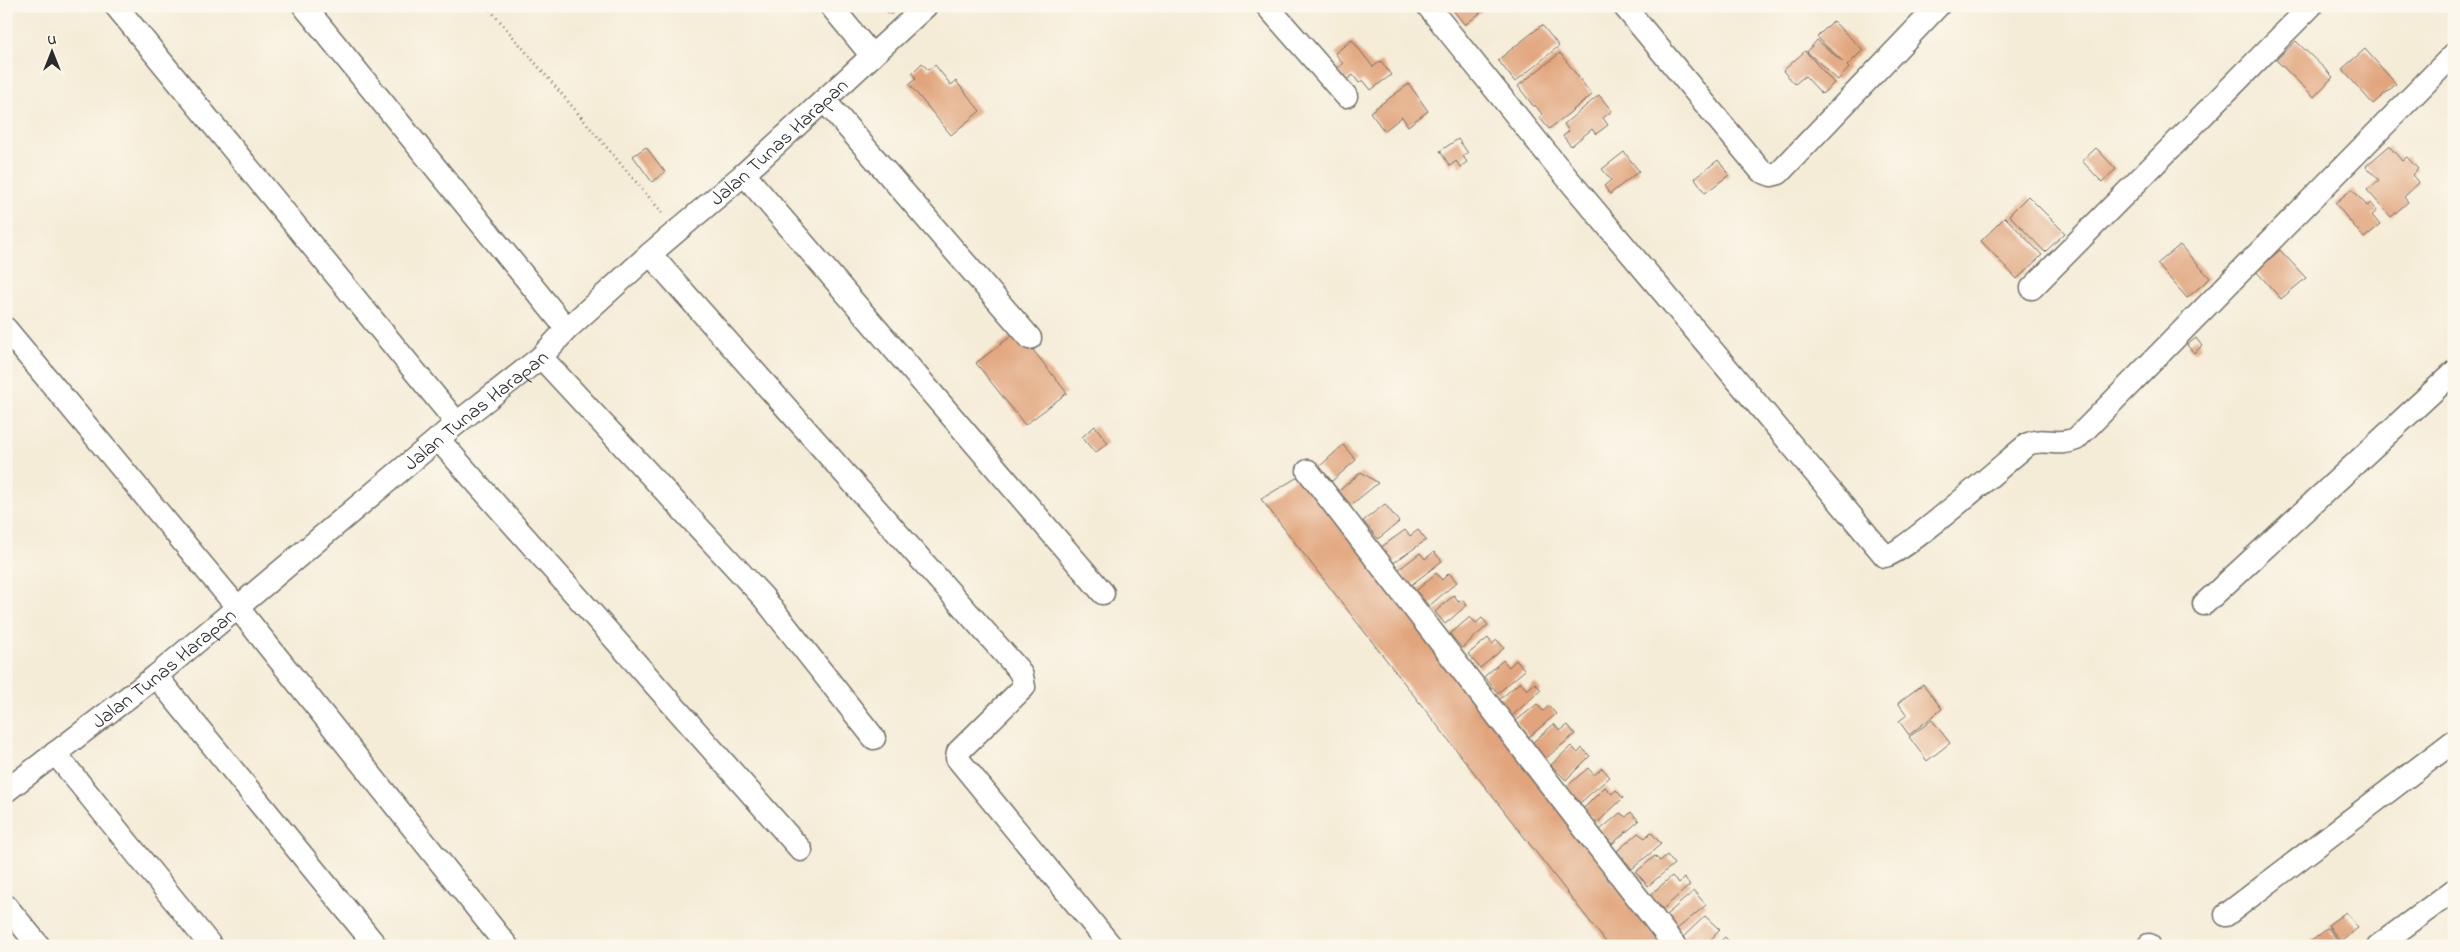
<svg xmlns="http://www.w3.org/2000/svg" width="2460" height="952" viewBox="0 0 2460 952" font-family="'Indie Flower',sans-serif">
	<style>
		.building { fill: #e1a47c }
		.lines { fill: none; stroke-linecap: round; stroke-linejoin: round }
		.minor-casing { stroke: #726f67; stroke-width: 25 }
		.path { stroke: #726f67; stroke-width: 3; stroke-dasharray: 1 4; stroke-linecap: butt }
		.minor { stroke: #fff; stroke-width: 22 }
		.labels { text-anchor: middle; stroke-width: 5; stroke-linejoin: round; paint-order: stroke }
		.street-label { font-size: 20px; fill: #2b2b2b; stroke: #fbf7ec }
	</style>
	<rect width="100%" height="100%" fill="#fbf7ec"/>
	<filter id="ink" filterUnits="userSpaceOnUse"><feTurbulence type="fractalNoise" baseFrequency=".02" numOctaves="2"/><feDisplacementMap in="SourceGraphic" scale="10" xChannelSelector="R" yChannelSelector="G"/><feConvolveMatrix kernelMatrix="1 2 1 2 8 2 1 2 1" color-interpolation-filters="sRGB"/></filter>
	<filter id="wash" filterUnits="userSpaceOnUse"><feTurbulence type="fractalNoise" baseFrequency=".0096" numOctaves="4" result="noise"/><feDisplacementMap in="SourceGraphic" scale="20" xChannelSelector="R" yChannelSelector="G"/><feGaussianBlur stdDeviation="1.12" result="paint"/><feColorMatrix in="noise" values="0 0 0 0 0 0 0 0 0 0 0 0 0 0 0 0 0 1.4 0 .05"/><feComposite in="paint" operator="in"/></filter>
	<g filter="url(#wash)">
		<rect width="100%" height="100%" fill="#f5ecd7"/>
		<g id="blocks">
			<!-- building -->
			<path class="building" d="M883,6H901L891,15Z
				M1450,6H1489L1465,25Z
				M1833,21L1863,50L1847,66L1849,68L1838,80L1807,52L1817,40L1843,62L1817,37Z
				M1542,25L1559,46L1515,82L1498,60Z
				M1352,40L1373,67L1381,61L1391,75L1371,90L1363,80L1359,83L1353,75L1345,81L1336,69L1343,64L1335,53Z
				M2296,41L2333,77L2314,97L2276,60Z
				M2365,49L2396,84L2373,104L2342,69Z
				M1805,51L1834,83L1822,94L1805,76L1795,84L1783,71Z
				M1560,53L1592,95L1549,129L1539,117L1542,114L1535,105L1534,107L1518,86Z
				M922,63L928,70L935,65L951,85L956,81L980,111L951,135L909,84L916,79L912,73Z
				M1409,84L1428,111L1408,126L1402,117L1384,131L1370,112Z
				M1599,95L1612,111L1603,118L1608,125L1596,134L1592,129L1571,146L1563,136L1569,131L1564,124Z
				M1458,139L1468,153L1463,156L1467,162L1460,167L1456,161L1450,166L1440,151Z
				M2389,146L2402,161L2407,157L2418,169L2412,175L2419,183L2404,197L2408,202L2391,217L2367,190L2379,180L2366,166Z
				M646,147L665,172L652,182L633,156Z
				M2096,148L2116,169L2102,182L2082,161Z
				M1624,152L1639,171L1610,194L1604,186L1611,180L1602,169Z
				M1718,160L1729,175L1705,193L1695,178Z
				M2352,189L2367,206L2371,203L2377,211L2372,215L2380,225L2364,238L2335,203Z
				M2028,196L2065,233L2045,252L2009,215Z
				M2005,217L2042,255L2017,279L1981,241Z
				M2180,245L2210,278L2187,298L2157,264Z
				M2280,250L2306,278L2281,299L2256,271Z
				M1018,331L1067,393L1025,425L976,363Z
				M2196,338L2202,346L2194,353L2187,345Z
				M1095,426L1108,443L1095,453L1082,437Z
				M1343,445L1356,460L1332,481L1319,467Z
				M1308,471L1662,946H1609L1261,499Z
				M1361,472L1378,483L1351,505L1339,491Z
				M1385,504L1399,522L1378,539L1363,521Z
				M1405,530L1410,536L1418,530L1426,540L1392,564L1380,548Z
				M1434,552L1442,561L1411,585L1398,570L1420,553L1425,559Z
				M1436,573L1442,580L1449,573L1457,582L1429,606L1416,591Z
				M1454,595L1458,602L1463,600L1467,605L1445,624L1435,612Z
				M1470,617L1476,623L1482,618L1488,625L1462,648L1450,634Z
				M1488,638L1492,644L1497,640L1504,648L1480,668L1468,654Z
				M1503,660L1509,667L1516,660L1525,670L1498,693L1484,677Z
				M1520,682L1527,690L1535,683L1541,690L1512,716L1498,701Z
				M1923,684L1942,709L1909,735L1899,721L1907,715L1898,703Z
				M1537,704L1543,711L1549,706L1556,714L1529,737L1516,721Z
				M1932,720L1950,743L1927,761L1909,737Z
				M1554,724L1560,731L1568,725L1575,734L1545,759L1532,743Z
				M1571,746L1578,753L1582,748L1590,756L1566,780L1551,765Z
				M1588,768L1594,775L1602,768L1610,777L1580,803L1566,787Z
				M1605,787L1612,794L1616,790L1623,798L1597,823L1583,809Z
				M1631,812L1639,821L1612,844L1600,830L1620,813L1626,817Z
				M1651,832L1661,844L1632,869L1617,851L1638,833L1645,838Z
				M1667,855L1674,864L1648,886L1636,872L1655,856L1660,861Z
				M1672,876L1679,883L1684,878L1690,885L1663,909L1650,895Z
				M1694,891L1706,905L1676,930L1665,916Z
				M2346,912L2358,928L2340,941L2328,925Z
				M1705,916L1720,930L1704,946H1692L1683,937Z
				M2328,928L2339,942L2335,946H2311L2309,943Z
				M1725,937L1733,946H1715Z"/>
		</g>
	</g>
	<g filter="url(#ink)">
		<use href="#blocks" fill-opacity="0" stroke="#726f67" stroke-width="1"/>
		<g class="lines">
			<!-- minor casing -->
			<g class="minor-casing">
				<g id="minor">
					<path d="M116,6L457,423"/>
					<path d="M304,6L567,329"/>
					<path d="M831,6L872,56"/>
					<path d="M1267,6L1346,96"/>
					<path d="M1428,6L1553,161L1885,556C1902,555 2007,461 2028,444C2044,437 2057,447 2076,439L2454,54"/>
					<path d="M1624,6L1761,171L1771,175L1779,173L1938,6"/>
					<path d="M824,100L1030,338"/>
					<path d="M744,174L1103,593"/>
					<path d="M650,254L1018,669L1022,676L1024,687L958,752L957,758L1111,946"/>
					<path d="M2032,288L2311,6"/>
					<path d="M6,329L238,608L507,946"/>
					<path d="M541,357L763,597L874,738"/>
					<path d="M438,439L801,850"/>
					<path d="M1308,471L1675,946"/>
					<path d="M2204,604L2454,372"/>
					<path d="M156,676L376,946"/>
					<path d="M55,753L211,946"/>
					<path id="s1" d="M6,791L156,676L457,423L541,357L567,329L650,254L744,174L926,6"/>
					<path d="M6,906L39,946"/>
					<path d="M2226,915L2454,741"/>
					<path d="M2149,945V946"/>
					<path d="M2378,946L2454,890"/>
				</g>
			</g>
			<!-- path -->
			<path class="path" d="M487,6L664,215"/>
			<!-- minor -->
			<use href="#minor" class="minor"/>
		</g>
	</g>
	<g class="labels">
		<!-- street labels -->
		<g class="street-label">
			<text dy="7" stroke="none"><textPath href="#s1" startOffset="1010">Jalan Tunas Harapan</textPath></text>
			<text dy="7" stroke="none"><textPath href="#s1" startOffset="605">Jalan Tunas Harapan</textPath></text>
			<text dy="7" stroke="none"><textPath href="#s1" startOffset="200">Jalan Tunas Harapan</textPath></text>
		</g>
	</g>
	<!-- margin -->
	<rect width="2460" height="952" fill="none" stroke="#fbf7ec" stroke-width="25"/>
	<!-- north arrow -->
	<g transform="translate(52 52)" stroke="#fbf7ec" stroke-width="4" paint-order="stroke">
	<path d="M0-4L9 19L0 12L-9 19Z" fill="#2b2b2b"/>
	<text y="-8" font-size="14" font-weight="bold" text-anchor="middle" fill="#2b2b2b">U</text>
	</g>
</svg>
